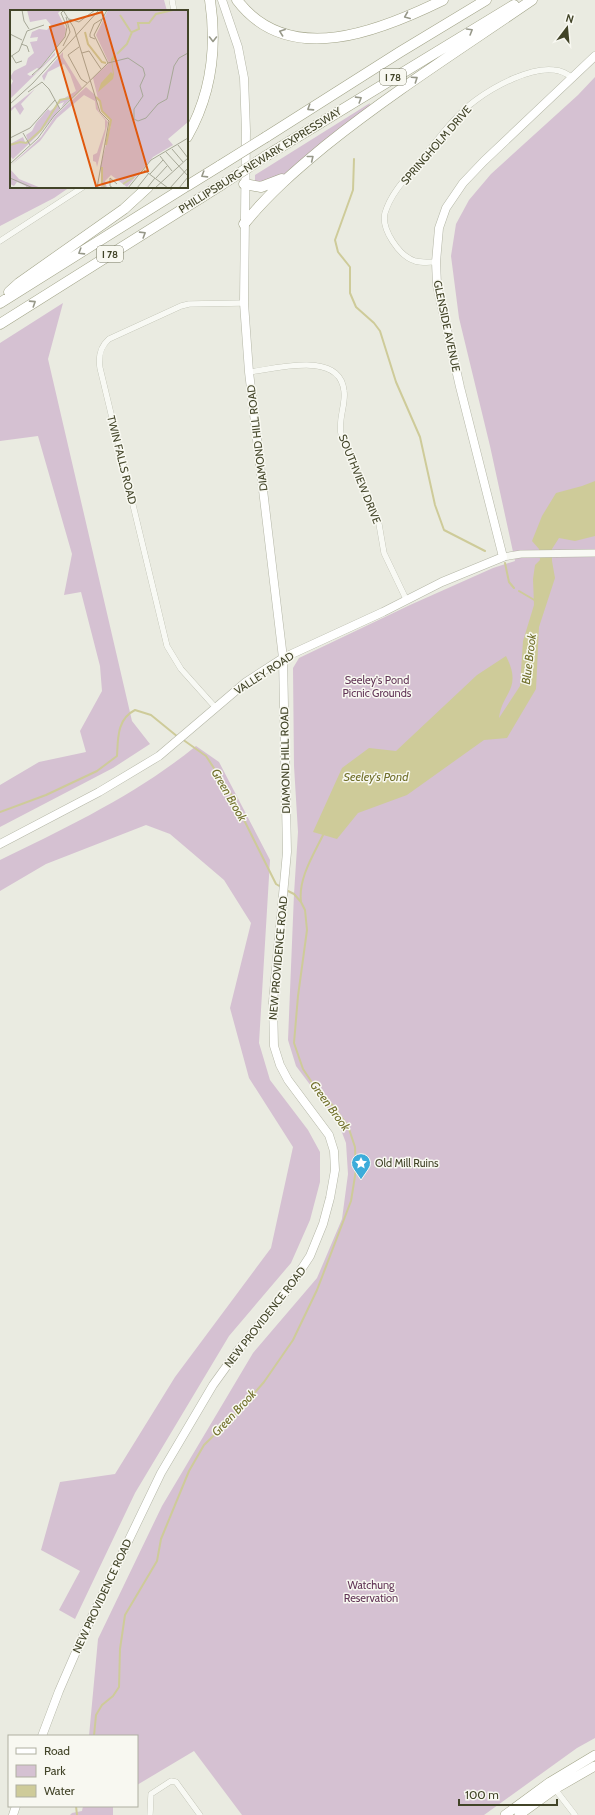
<svg xmlns="http://www.w3.org/2000/svg" width="595" height="1815" viewBox="0 0 595 1815" font-family="Cabin,sans-serif">
	<style>
		.green { fill: #d5c1d2 }
		.water { fill: #cecb99 }
		.lines { fill: none; stroke-linecap: round; stroke-linejoin: round }
		.stream { stroke: #cecb99; stroke-width: 2 }
		.minor-casing { stroke: #b4b6a6; stroke-width: 6 }
		.tertiary-casing { stroke: #b4b6a6; stroke-width: 8 }
		.secondary-casing { stroke: #b4b6a6; stroke-width: 9 }
		.trunk-casing { stroke: #a1a387; stroke-width: 10 }
		.motorway-casing { stroke: #a1a387; stroke-width: 11 }
		.minor { stroke: #f8f9f4; stroke-width: 5.5 }
		.tertiary { stroke: #f8f9f4; stroke-width: 7 }
		.secondary { stroke: #fff; stroke-width: 8 }
		.trunk { stroke: #fff; stroke-width: 9 }
		.motorway { stroke: #fff; stroke-width: 10 }
		.motorway-bridge-casing { stroke: #a1a387; stroke-width: 11; stroke-linecap: butt }
		.motorway-bridge { stroke: #fff; stroke-width: 10 }
		.oneway { stroke: #979889 }
		.labels { text-anchor: middle; stroke-width: 3; stroke-linejoin: round; paint-order: stroke }
		.shield { fill: #f8f8f1; stroke: #797a64; stroke-width: 1 }
		.shield-label { font-size: 10px; font-weight: bold; fill: #424428 }
		.street-label { font-size: 11px; fill: #424428; stroke: #f8f8f1 }
		.park-label { font-size: 11px; fill: #613456; stroke: #f8f8f1 }
		.poi-label { font-size: 11px; fill: #424428; stroke: #f8f8f1; text-anchor: start }
		.water-label { font-size: 12px; font-style: italic; fill: #71702b; stroke: #f8f8f1 }
		.inset-river { fill: none; stroke: #cecb99; stroke-width: 2 }
		.inset-road { fill: none; stroke: #a7a897; stroke-width: 1 }
		.view { fill: #e0580d; fill-opacity: 0.15; stroke: #e0580d; stroke-width: 2 }
		.inset-edge { fill: none; stroke: #424428; stroke-width: 2 }
	</style>
	<rect width="100%" height="100%" fill="#eaebe1"/>
	<!-- green -->
	<path class="green" d="M0,0H164L167,11H11V187H70L54,198L0,226Z
		M595,77V1738L577,1748L484,1815H242L194,1751L137,1785V1736H89L98,1639L162,1506L253,1353L317,1278L342,1219L348,1174L346,1143L338,1122L296,1066L288,1040L294,894L298,832L294,766L293,668L299,658L410,605L493,568L515,561L490,446L459,318L451,256L456,224L469,200L491,174L578,95Z
		M370,103L369,107L289,172C277,179 269,182 255,182V175Z
		M63,303L48,359L132,721L150,744L113,768L0,827V785L39,762L86,752L80,731L102,691L100,666L81,592L64,595L72,554L38,436L0,441V343Z
		M196,746L219,762L270,860L259,1043L270,1080L308,1130L320,1152V1182L310,1220L291,1263L229,1336L135,1493L75,1619L59,1610L80,1571L41,1550L60,1482L115,1474L175,1377L271,1248L293,1147L249,1078L230,1008L251,923L224,880L170,834L146,825L46,864L0,891V860C68,827 137,794 196,746Z
		M83,1806H113V1815H70L72,1813L82,1811Z"/>
	<!-- water -->
	<path class="water" d="M595,481V536L575,541L559,538L552,549V561L555,578L539,627L536,689L507,738L484,740L407,795L358,813L337,839L313,832L342,768L369,748L396,751L477,675L506,656C523,689 502,692 499,718L520,686L523,641L534,605L533,579L535,565L540,560L539,549L532,541L542,516L556,493L582,486Z"/>
	<g class="lines">
		<!-- stream -->
		<path class="stream" d="M354,159L353,190L335,240L338,252L350,267V293L356,307L374,323L380,331L396,382L420,437L435,505L444,530L485,551
			M505,563L509,582L514,588
			M519,591L536,601
			M182,739L206,756L231,794L276,884L281,887
			M0,812L46,795L97,771L117,756C118,738 117,719 135,710L151,715L178,737
			M301,902C298,878 314,854 324,833
			M94,1736L96,1715L102,1705L113,1696L119,1687L120,1649L125,1615L157,1561L161,1539L189,1471L204,1445L238,1412L264,1382L293,1340L317,1290L351,1201L356,1170L355,1147L348,1126L334,1107L313,1084L303,1069L294,1043L298,996L307,930L305,910L301,902L294,894L286,890
			M76,1806L77,1815"/>
		<!-- minor casing -->
		<g class="minor-casing">
			<path id="minor" d="M172,0L174,11
				M0,241L83,187
				M436,262C429,262 422,263 415,261C399,256 381,229 385,213C391,193 406,178 419,163C436,142 454,116 476,100C495,86 530,67 554,70C561,70 567,74 573,78
				M249,372C276,369 340,350 344,391C346,405 338,418 341,434L379,524L384,553L406,599
				M215,707L181,669L167,646L100,368C98,356 100,347 109,339L181,306L189,304L244,303
				M555,1789L575,1815
				M150,1815L151,1794L171,1781L176,1782L200,1815"/>
		</g>
		<!-- tertiary casing -->
		<g class="tertiary-casing">
			<path id="tertiary" d="M503,557L521,554L595,553"/>
		</g>
		<!-- secondary casing -->
		<g class="secondary-casing">
			<path id="secondary" d="M0,844L99,792L159,756L246,682L283,658L383,612L442,582L503,557L460,387L437,285L436,262L439,228L446,208L463,183L484,161L595,56
				M42,1736L59,1691L85,1631L161,1473L213,1385L239,1349L289,1288L310,1256L323,1224L330,1198L335,1170L334,1151L329,1135L288,1080L280,1065L274,1046L273,1002L287,852L283,658L249,372L244,303L246,131L244,78L238,47L222,0
				M13,1815L16,1806"/>
		</g>
		<!-- trunk casing -->
		<g class="trunk-casing">
			<path id="trunk" d="M505,1815L550,1782L595,1755
				M519,1815L555,1789L595,1766"/>
		</g>
		<!-- motorway casing -->
		<g class="motorway-casing">
			<path id="motorway" d="M237,0C289,69 382,30 443,0
				M187,137C211,95 217,47 210,0
				M266,137L400,52L486,0
				M266,156L514,5
				M244,184L261,187L282,179
				M187,186L221,165
				M244,224C268,194 296,170 325,146C391,93 462,48 532,0
				M9,292L19,283L124,209L148,187
				M0,303L185,187
				M0,324L221,185"/>
		</g>
		<!-- minor -->
		<use href="#minor" class="minor"/>
		<!-- tertiary -->
		<use href="#tertiary" class="tertiary"/>
		<!-- secondary -->
		<use href="#secondary" class="secondary"/>
		<!-- trunk -->
		<use href="#trunk" class="trunk"/>
		<!-- motorway -->
		<use href="#motorway" class="motorway"/>
		<!-- motorway-bridge casing -->
		<g class="motorway-bridge-casing">
			<path id="motorway-bridge" d="M221,165L266,137
				M221,185L266,156"/>
		</g>
		<!-- motorway-bridge -->
		<use href="#motorway-bridge" class="motorway-bridge"/>
	</g>
	<!-- one-way arrows -->
	<defs><path id="oneway-chevron" d="M-2-3.5L2.5 0L-2 3.5" fill="none" stroke-width="1.6" stroke-linecap="round" stroke-linejoin="round"/></defs>
	<g class="oneway">
		<use href="#oneway-chevron" transform="translate(407 16) rotate(158)"/>
		<use href="#oneway-chevron" transform="translate(470 31) rotate(-31)"/>
		<use href="#oneway-chevron" transform="translate(282 32) rotate(-160)"/>
		<use href="#oneway-chevron" transform="translate(213 39) rotate(90)"/>
		<use href="#oneway-chevron" transform="translate(415 79) rotate(-34)"/>
		<use href="#oneway-chevron" transform="translate(359 99) rotate(-32)"/>
		<use href="#oneway-chevron" transform="translate(310 108) rotate(147)"/>
		<use href="#oneway-chevron" transform="translate(311 158) rotate(-39)"/>
		<use href="#oneway-chevron" transform="translate(204 175) rotate(148)"/>
		<use href="#oneway-chevron" transform="translate(143 234) rotate(-32)"/>
		<use href="#oneway-chevron" transform="translate(81 252) rotate(148)"/>
		<use href="#oneway-chevron" transform="translate(33 303) rotate(-33)"/>
	</g>
	<!-- icons -->
	<defs>
		<g id="sight-pin" transform="scale(1)"><path d="M0 17L-7.5 6A9.5 9.5 0 1 1 7.5 6Z" fill="#3cacda" stroke="#f8f8f1"/><path d="M0-6L1.8-2.2L6-1.7L2.9 1.2L3.7 5.4L0 3.3L-3.7 5.4L-2.9 1.2L-6-1.7L-1.8-2.2Z" fill="#fff"/></g>
	</defs>
	<g fill-rule="evenodd">
		<use href="#sight-pin" x="361" y="1163"/>
	</g>
	<g class="labels">
		<!-- shield labels -->
		<g class="shield">
			<rect x="380" y="69" width="26" height="16" rx="3"/>
			<rect x="97" y="246" width="26" height="16" rx="3"/>
		</g>
		<g class="shield-label">
			<text x="393" y="81">I 78</text>
			<text x="110" y="258">I 78</text>
		</g>
		<!-- street labels -->
		<g class="street-label">
			<text transform="translate(436 145) rotate(-49)" y="4">SPRINGHOLM DRIVE</text>
			<text transform="translate(260 160) rotate(-32)" y="4">PHILLIPSBURG-NEWARK EXPRESSWAY</text>
			<text transform="translate(447 326) rotate(78)" y="4">GLENSIDE AVENUE</text>
			<text transform="translate(257 438) rotate(-97)" y="4">DIAMOND HILL ROAD</text>
			<text transform="translate(122 460) rotate(76)" y="4">TWIN FALLS ROAD</text>
			<text transform="translate(360 479) rotate(68)" y="4">SOUTHVIEW DRIVE</text>
			<text transform="translate(264 673) rotate(-33)" y="4">VALLEY ROAD</text>
			<text transform="translate(285 760) rotate(-91)" y="4">DIAMOND HILL ROAD</text>
			<text transform="translate(278 958) rotate(-85)" y="4">NEW PROVIDENCE ROAD</text>
			<text transform="translate(265 1317) rotate(-52)" y="4">NEW PROVIDENCE ROAD</text>
			<text transform="translate(102 1596) rotate(-65)" y="4">NEW PROVIDENCE ROAD</text>
		</g>
		<!-- park labels -->
		<g class="park-label">
			<text x="377" y="684">Seeley's Pond<tspan x="377" dy="13">Picnic Grounds</tspan></text>
			<text x="371" y="1589">Watchung<tspan x="371" dy="13">Reservation</tspan></text>
		</g>
		<!-- poi labels -->
		<g class="poi-label">
			<text x="375" y="1167">Old Mill Ruins</text>
		</g>
		<!-- water labels -->
		<g class="water-label">
			<text transform="translate(529 659) rotate(-83)" y="4">Blue Brook</text>
			<text x="376" y="781">Seeley's Pond</text>
			<text transform="translate(229 795) rotate(60)" y="4">Green Brook</text>
			<text transform="translate(330 1106) rotate(54)" y="4">Green Brook</text>
			<text transform="translate(234 1413) rotate(-47)" y="4">Green Brook</text>
		</g>
	</g>
	<!-- overview -->
	<g transform="translate(10 10)">
		<rect width="178" height="178" fill="#eaebe1"/>
		<path d="M17,0H51L48,3L56,19L54,28L29,59L27,58L17,64L20,66L26,63L45,42V45L0,89V77L3,71L0,67L4,61L16,55L18,48L24,43L20,32L27,31L28,27L20,28L22,22L29,19L37,20L41,15L36,9L20,12ZM98,0H178V112L158,129L163,135L143,147L117,177L101,165L95,171L97,178H90L93,173L90,158L101,115L99,108L91,101L83,68L99,53L86,25ZM53,42V47L72,78L51,98L54,92L49,94L48,92L66,81L60,64L54,54L38,62L34,71L32,66ZM76,77L85,85L89,102L98,112L87,157L86,152L83,151V145L87,143L95,119V110L86,99L85,91L74,85L47,108L30,131L0,156L31,127L45,106ZM25,79L11,94L14,99L10,105L5,97L0,102V99ZM48,95L50,99L28,125L3,149L0,146V134L13,127L15,132L18,131L16,125L22,121L26,113L38,99L40,101ZM0,159L9,169L31,178H16V176L7,172L4,176L0,174Z" fill="#d5c1d2"/>
		<path d="M105,43L106,49L102,51L104,64L103,69L88,82L91,73L101,62L103,64L101,49Z" fill="#cecb99"/>
		<path class="inset-river" d="M110,5L121,22M75,22L78,34L92,52L96,53M107,44L117,34L122,22L129,19L128,13H139L146,4L163,0M86,87L90,91L92,101L101,110L96,135M0,135L10,132L16,133L21,129L31,120L50,90L60,88M92,157V173L95,178M113,174L124,167"/>
		<path class="inset-road" d="M12,0L14,11L19,19M53,0L64,18L90,102L99,111L87,178M59,9L69,12L85,0M0,24L12,30M85,29L80,27V24L84,14L92,9M11,34L17,36L19,42M53,36L60,22L56,7M69,37L58,45L71,69L77,73M72,43L79,41L91,59M2,46L6,53L12,51M0,47L9,41L17,21L34,15M98,53L118,48L133,58L135,65L130,76L133,86L124,99V109L128,111L136,108L148,94L157,89L164,56L169,48L178,43M22,65L31,57L55,27L57,17L51,3L53,1M39,79L50,99M18,82L32,72L39,79M0,94L23,73L89,0M13,123L20,135M0,128L20,118L45,90M168,135L178,148M162,139L173,152M156,142L178,166M150,146L162,161M0,154L28,128L44,106L98,53L84,25L97,0M134,160L158,178M140,164L153,150M0,168L23,178M146,168L157,156M103,178L100,176V168L107,174M118,178L141,150L178,128M127,178L139,163M137,178L145,168M145,178L178,148M160,178L178,158M169,178L178,167"/>
		<path class="view" d="M92,2L138,161L86,176L40,17Z"/>
		<rect width="178" height="178" class="inset-edge"/>
	</g>
	<!-- legend -->
	<rect x="8" y="1735" width="130" height="72" fill="#f8f8f1" stroke="#afb0a1"/>
	<rect x="16" y="1748" width="20" height="6" fill="#ffffff" stroke="#afb0a1"/>
	<text x="44" y="1755" font-size="12" fill="#424428">Road</text>
	<rect x="16" y="1765" width="20" height="12" fill="#d5c1d2" stroke="#afb0a1"/>
	<text x="44" y="1775" font-size="12" fill="#424428">Park</text>
	<rect x="16" y="1785" width="20" height="12" fill="#cecb99" stroke="#afb0a1"/>
	<text x="44" y="1795" font-size="12" fill="#424428">Water</text>
	<!-- north arrow -->
	<g transform="translate(567 28) rotate(16)" stroke="#f8f8f1" stroke-width="3" paint-order="stroke">
	<path d="M0-3L7 15L0 10L-7 15Z" fill="#424428"/>
	<text y="-6" font-size="11" font-weight="bold" text-anchor="middle" fill="#424428">N</text>
	</g>
	<!-- scale -->
	<path d="M459 1799v6h98v-6" fill="none" stroke="#424428" stroke-width="2"/>
	<text x="465" y="1799" font-size="12" fill="#424428" stroke="#f8f8f1" stroke-width="3" paint-order="stroke">100 m</text>
</svg>
